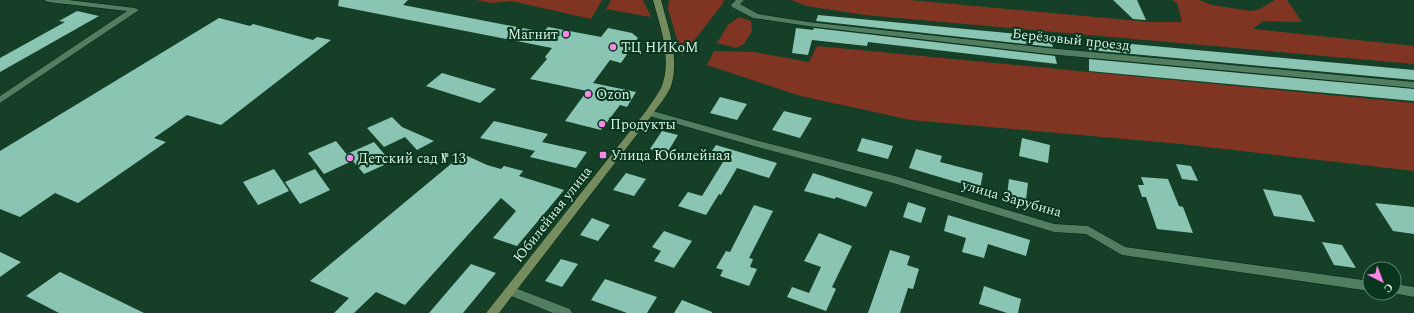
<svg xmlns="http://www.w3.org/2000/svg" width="1414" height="313" viewBox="0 0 1414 313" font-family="Spectral,serif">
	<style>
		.green { fill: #803523 }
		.building { fill: #8ac5b4 }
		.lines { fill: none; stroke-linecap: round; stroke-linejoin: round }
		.minor-casing { stroke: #042512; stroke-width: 1 }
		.secondary-casing { stroke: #042512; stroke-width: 1 }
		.minor { fill: #517d60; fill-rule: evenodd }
		.secondary { fill: #748c5e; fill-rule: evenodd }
		.poi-dot { fill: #fb86e5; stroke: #08351d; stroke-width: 1.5 }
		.labels { text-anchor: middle; stroke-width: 4; stroke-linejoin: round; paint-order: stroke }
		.poi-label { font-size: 14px; fill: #d9f0e0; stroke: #08351d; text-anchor: start }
		.street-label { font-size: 14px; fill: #d9f0e0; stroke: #08351d }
	</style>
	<rect width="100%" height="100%" fill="#154027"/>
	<!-- green -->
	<path class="green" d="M476,0H602L591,19L512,1L492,3Z
		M611,0H643L651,17L606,9Z
		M669,0H723L724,2L682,56L668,9Z
		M791,0H910L1150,22H1182L1177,3L1172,0H1199L1212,5L1251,11L1260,9L1275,0H1287L1302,22L1263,21L1253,29L1414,46V64L865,15L807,6Z
		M739,17L751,21L752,31L744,44L736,48L717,43L728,25Z
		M817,46L1414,103V171L1181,144L911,120L801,96L707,65L714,51L754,52L809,62Z"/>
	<!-- building -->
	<path class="building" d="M339,0H408L403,5L543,32L548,27L601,37L608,28L632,33L638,38L621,63L610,60L593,83L636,92L627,107L620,105L601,130L565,121L587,91L530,79L547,59L545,57L552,48L338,6Z
		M1113,0H1137L1146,20L1133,19Z
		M77,11L99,16L0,72V58L65,22L59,21Z
		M818,15L1050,37L1053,47L816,21Z
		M219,18L250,26L253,24L313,40L317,37L331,40L221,125L187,115L154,138L166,142L78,203L55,193L20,217L0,209V151Z
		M796,28L813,30L814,28L1055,56L1057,64L868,42L867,46L812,40L808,55L792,53Z
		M1088,40L1414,70V80L1089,50Z
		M1089,59L1414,89V101L1089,71Z
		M442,73L496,89L480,103L426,86Z
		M720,97L747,104L737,120L710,113Z
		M784,111L812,118L800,138L772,130Z
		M392,117L402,127L434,141L417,150L405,137L384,147L367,128Z
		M494,121L548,134L542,142L587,152L576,168L530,157L535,151L480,138Z
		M662,131L678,135L667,153L650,149Z
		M862,138L893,146L888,159L857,151Z
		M1022,138L1050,145L1048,163L1019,156Z
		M336,141L352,161L324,174L308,153Z
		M374,142L391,162L364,174L347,154Z
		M716,145L777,163L769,178L737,168L721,195L719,194L706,215L678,206L688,192L702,196L723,162L707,158Z
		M916,149L942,156L940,162L983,173L980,189L909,168Z
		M463,154L487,165L501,169L504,166L523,171L519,176L564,190L517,246L493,238L516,211L501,198L405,305L376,292L354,313H334L349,298L310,281Z
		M1176,164L1191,166L1198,181L1182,179Z
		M274,169L289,191L258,205L243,182Z
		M315,169L330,190L300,204L285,182Z
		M626,173L646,179L634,196L613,190Z
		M813,173L873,192L866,207L836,197L835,199L804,191Z
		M1141,177L1168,179L1179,206L1183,207L1193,233L1157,229L1146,197H1142L1138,185H1144Z
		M1009,179L1028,183L1026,200L1007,195Z
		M1263,189L1301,195L1315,222L1274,216Z
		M908,202L926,208L921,223L903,217Z
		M1375,203L1414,207V234L1393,231Z
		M754,205L773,211L749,258L753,259L750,267L757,269L749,286L720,276L723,270L716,268L726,251L730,252Z
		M948,215L1030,240L1026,256L988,244L984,258L962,252L966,238L944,231Z
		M592,218L610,225L598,241L580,235Z
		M664,231L692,241L674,268L654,261L661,251L652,247Z
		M819,233L852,246L832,287L836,289L826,311L787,297L792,287L809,293L821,267L804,261Z
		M1322,242L1342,245L1356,268L1334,265Z
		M890,250L910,256L907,265L919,269L913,289L908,288L900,313H868Z
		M0,252L21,262L0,277Z
		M561,259L578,264L562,287L545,281Z
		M471,264L496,273L463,313H429Z
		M60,272L144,313H59L26,296Z
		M605,279L657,297L647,313H627L591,300Z
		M984,286L1021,299L1018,313H1007L979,304Z
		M682,300L712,312V313H674Z"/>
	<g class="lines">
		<!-- minor casing -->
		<g class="minor-casing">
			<path id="minor" d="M44,0H68L135,8L139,10L0,103V96L127,11L48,2Z
				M736,0H744L740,4L758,14L808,22L1048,48L1414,82V88L1048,54L808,26L753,18L732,7L731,5Z
				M649,110L759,141L895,176L1054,224L1088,226L1125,247L1370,281V291L1122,255L1086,234L1054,232L893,183L754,146L646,115L644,113Z
				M1394,284L1414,287V297L1392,293H1394Z
				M510,286L570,309L572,313H553L506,294L504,291L506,288Z"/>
		</g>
		<!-- secondary casing -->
		<g class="secondary-casing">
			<path id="secondary" d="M653,0H661C668,27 680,58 671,86C667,96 658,106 652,115L499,313H486L646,111C651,103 657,96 661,88C673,61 660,26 653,0Z"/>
		</g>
		<!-- minor -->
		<use href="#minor" class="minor"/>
		<!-- secondary -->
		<use href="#secondary" class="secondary"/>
	</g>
	<!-- markers -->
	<g class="poi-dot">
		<circle cx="566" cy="34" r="4"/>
		<circle cx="613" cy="47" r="4"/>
		<circle cx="588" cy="94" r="4"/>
		<circle cx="602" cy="124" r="4"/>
		<rect x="599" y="151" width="8" height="8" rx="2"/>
		<circle cx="350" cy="158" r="4"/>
	</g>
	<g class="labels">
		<!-- poi labels -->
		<g class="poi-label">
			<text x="558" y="39" text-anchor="end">Магнит</text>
			<text x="621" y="52">ТЦ НИКоМ</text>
			<text x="596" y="99">Ozon</text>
			<text x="610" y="129">Продукты</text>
			<text x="611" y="160">Улица Юбилейная</text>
			<text x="358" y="163">Детский сад № 13</text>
		</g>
		<!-- street labels -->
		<g class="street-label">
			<text transform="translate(1071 39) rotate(6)" y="5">Берёзовый проезд</text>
			<text transform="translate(1012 198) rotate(16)" y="5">улица Зарубина</text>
			<text transform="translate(552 214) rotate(-52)" y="5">Юбилейная улица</text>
		</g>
	</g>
	<!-- north arrow -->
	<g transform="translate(1382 281) rotate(138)"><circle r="19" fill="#08351d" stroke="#5c806b"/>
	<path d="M0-3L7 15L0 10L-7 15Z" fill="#fb86e5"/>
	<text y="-6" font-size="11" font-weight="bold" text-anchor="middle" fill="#d9f0e0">С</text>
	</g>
</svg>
